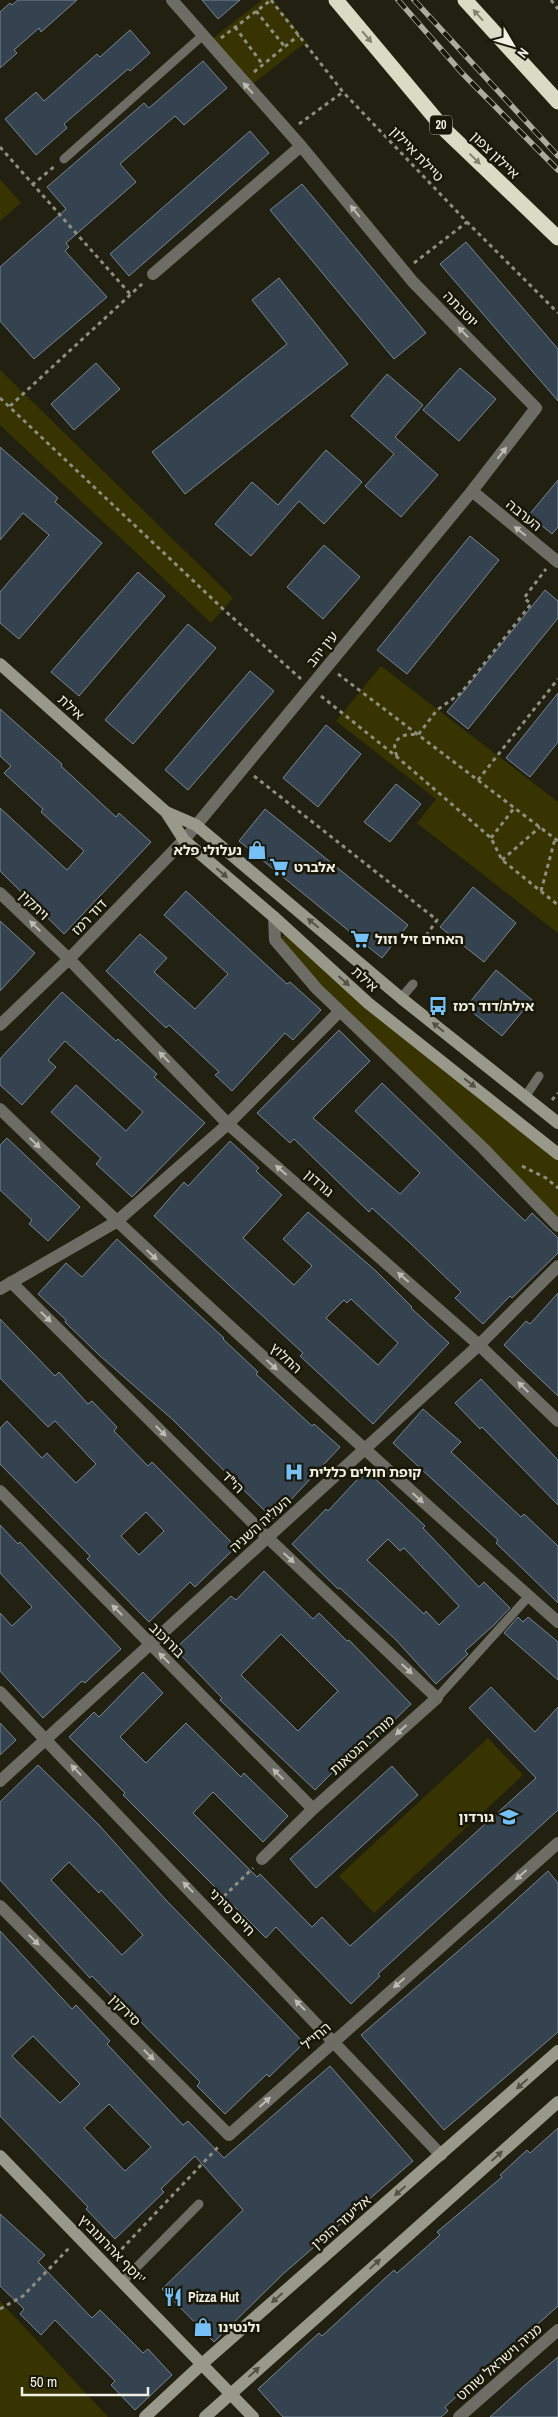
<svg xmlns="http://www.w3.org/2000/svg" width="558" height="2417" viewBox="0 0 558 2417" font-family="'Archivo Narrow','Noto Sans Hebrew',sans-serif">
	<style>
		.green { fill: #383401 }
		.building { fill: #34434f; stroke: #778794; fill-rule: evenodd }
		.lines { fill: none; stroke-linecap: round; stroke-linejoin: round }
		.path { stroke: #8f8f81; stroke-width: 3; stroke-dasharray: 4 4; stroke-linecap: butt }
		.lane { stroke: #6d6d65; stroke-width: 9 }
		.street { stroke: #6d6d65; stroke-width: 12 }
		.secondary { stroke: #99998b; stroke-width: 12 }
		.highway { stroke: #dbdac5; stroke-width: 15 }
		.rail-casing { stroke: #abab9e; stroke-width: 5.5 }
		.rail { stroke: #191808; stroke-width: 4; stroke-dasharray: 11; stroke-linecap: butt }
		.oneway { fill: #848370 }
		.oneway2 { fill: #bcbcb2 }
		.oneway3 { fill: #535243 }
		.labels { text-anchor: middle; stroke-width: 5; stroke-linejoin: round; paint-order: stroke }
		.shield { fill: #191808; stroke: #b0afa3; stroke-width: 1 }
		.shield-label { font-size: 12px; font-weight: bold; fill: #f0f0e5 }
		.street-label { font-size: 14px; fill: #f0f0e5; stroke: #191808 }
		.poi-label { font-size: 14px; font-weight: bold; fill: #f0f0e5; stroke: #191808; text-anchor: start }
	</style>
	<rect width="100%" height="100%" fill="#222111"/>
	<!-- green -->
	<path class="green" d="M262,0H273L306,42L249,87L212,39Z
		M0,179L21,203L0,221Z
		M0,370L233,598L211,623L0,425Z
		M381,666L558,802V933L417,823L436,799L336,721Z
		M286,932L558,1156V1221L320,986L280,940Z
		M488,1738L523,1775L374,1913L339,1876Z
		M0,2301L108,2417H0Z"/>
	<!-- building -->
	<path class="building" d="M18,0H77L41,32L39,28L14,50L17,53L0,68V12L10,3L12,5Z
		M202,0H240L218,19Z
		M130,30L150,53L130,71L128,69L64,124L67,128L36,155L5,119L36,92L44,101L97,54L100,57Z
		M203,61L227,88L184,125L175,116L120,164L136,182L66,243L69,247L65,251L107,297L34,359L0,321V267L66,209L47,187L144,103L149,108Z
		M250,131L269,153L129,276L110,254Z
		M302,184L426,333L394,359L270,210Z
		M466,242L558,349V401L440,264Z
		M279,278L348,364L185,494L152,452L287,344L252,300Z
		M96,363L120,389L74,430L51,404Z
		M460,368L496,399L459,441L423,410Z
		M387,374L423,405L395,437L438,475L401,517L365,486L394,454L351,416Z
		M0,447L58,498L55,502L102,543L19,639L0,623V592L49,535L23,513L0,540Z
		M326,450L362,482L324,524L299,501L251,556L215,524L252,482L278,505Z
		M558,480V527L552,534L529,515Z
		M470,536L499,560L407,674L377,650Z
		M324,545L360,577L323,619L287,587Z
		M138,572L165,596L79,696L51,672Z
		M545,590L558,601V618L468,729L447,712Z
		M188,624L216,648L133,744L105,720Z
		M250,671L274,691L188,790L165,770Z
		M558,693V742L530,777L506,758Z
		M0,709L62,764L61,766L116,817L119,813L151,842L64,934L0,871V808L67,870L84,851L41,812L43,809L4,773L11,766L0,756Z
		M326,725L361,754L318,807L283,778Z
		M396,784L421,804L390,842L364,822Z
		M265,809L408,925L382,958L239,841Z
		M473,887L516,923L484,962L440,927Z
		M186,891L287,984L290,982L321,1010L293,1040L285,1033L232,1091L215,1075L219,1072L169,1025L166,1028L106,971L140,934L167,958L154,972L195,1009L228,974L164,915Z
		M0,921L35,953L0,991Z
		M496,970L532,1000L502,1036L466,1007Z
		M62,992L116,1041L118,1039L157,1074L154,1077L205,1123L132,1197L96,1164L101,1158L51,1112L76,1085L126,1131L143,1112L65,1041L48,1060L56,1067L22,1105L0,1085V1059Z
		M339,1030L370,1061L313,1118L400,1194L420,1173L355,1111L382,1083L525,1221L532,1213L558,1238V1253L512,1298L510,1296L483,1324L455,1298L461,1292L409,1242L372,1208L369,1212L294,1139L290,1143L257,1113Z
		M7,1138L80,1207L48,1241L29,1224L32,1220L0,1190V1145Z
		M230,1141L259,1168L256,1171L282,1195L243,1238L294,1285L312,1266L283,1239L308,1212L376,1271L412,1307L411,1308L449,1343L373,1424L300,1356L303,1353L154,1216L184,1182L188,1186ZM351,1299L398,1343L378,1365L326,1318L344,1300L347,1303Z
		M117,1239L224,1338L223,1339L258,1372L256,1374L312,1426L314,1424L340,1447L273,1519L172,1419L99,1355L65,1322L66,1320L38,1294L66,1263L82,1277Z
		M558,1293V1396L504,1345L526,1321L530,1324Z
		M0,1319L55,1376L59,1372L88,1404L92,1401L117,1427L114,1431L148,1466L152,1462L236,1547L195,1587L190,1582L149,1622L87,1559L90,1556L0,1464V1428L7,1421L42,1458L47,1453L76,1483L96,1464L55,1421L48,1427L0,1378ZM146,1512L164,1531L139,1555L121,1536Z
		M481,1379L558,1460V1505L482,1427L480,1429L455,1403Z
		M423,1409L461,1442L451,1452L521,1517L524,1514L558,1546V1603L496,1543L498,1540L393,1443Z
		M366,1470L425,1526L423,1528L479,1587L484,1582L510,1608L494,1625L465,1651L468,1654L436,1684L396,1640L340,1588L338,1589L292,1544L326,1509L328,1511ZM388,1539L400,1551L404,1548L459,1606L439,1625L426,1611L424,1614L367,1560Z
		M0,1525L18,1544L20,1542L121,1649L85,1683L82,1681L43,1718L0,1671V1613L12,1626L32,1607L0,1573Z
		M264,1571L313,1619L319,1613L347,1641L349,1640L411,1704L349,1764L345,1760L315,1790L220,1700L222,1698L175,1649L231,1596L236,1600ZM281,1634L338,1691L298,1731L241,1675Z
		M518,1617L523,1622L528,1617L558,1642V1680L504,1633Z
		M143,1672L163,1693L120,1737L146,1763L186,1723L241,1777L244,1773L288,1816L263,1842L213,1792L193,1813L257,1877L260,1874L312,1927L322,1917L350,1946L536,1778L469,1708L491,1687L535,1732L558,1707V1810L378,1974L380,1976L351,2004L276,1927L266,1938L123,1795L125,1793L69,1737L94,1712L99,1717Z
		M0,1723L16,1740L0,1755Z
		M38,1765L99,1825L165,1899L304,2043L269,2077L267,2074L225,2114L197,2086L200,2082L122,2003L120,2005L92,1976L90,1978L0,1880V1802ZM69,1862L99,1893L101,1890L143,1935L122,1955L51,1880Z
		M392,1766L418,1795L316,1888L290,1859Z
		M548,1871L558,1883V2032L444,2130L361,2035L493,1921Z
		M0,1931L72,2009L76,2005L110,2041L107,2044L183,2125L188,2121L224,2158L330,2066L413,2161L283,2274L214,2342L162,2289L243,2210L195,2156L161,2189L164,2192L115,2239L86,2209L88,2207L0,2116ZM33,2036L80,2084L60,2103L12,2056ZM109,2104L151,2147L125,2171L84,2128Z
		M558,2128V2306L520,2340L523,2344L495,2369L491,2365L445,2407L448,2411L441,2417H283L258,2389L319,2333L322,2336L394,2270L397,2273L440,2235L437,2232L502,2177L500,2175L527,2150L530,2153Z
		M0,2214L45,2255L38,2262L92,2318L100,2310L143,2353L148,2349L172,2375L135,2410L111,2385L115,2381L55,2320L41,2335L20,2314L24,2309L0,2286Z
		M558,2357V2417H490L524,2386Z"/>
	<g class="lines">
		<!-- path -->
		<path class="path" d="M271,0L343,92L467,222L558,313
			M551,0L558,9
			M256,11L285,47
			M235,27L263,65
			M221,38L271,0
			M254,72L299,35
			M299,124L343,92
			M0,147L130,294
			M32,185L55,166
			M414,263L467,222
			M0,398L223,609L301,679
			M10,406L143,283
			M338,674L558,841
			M321,696L397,757L491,838L502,860L558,905
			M397,756C389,740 403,732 418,735L437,710L461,693L531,604L524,598L546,569
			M254,776L437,920L423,940
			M478,780L558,679
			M491,838L515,807
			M502,860L540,827
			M541,891L555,839
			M552,1100L558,1093
			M522,1166L546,1178L558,1188
			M218,1902L253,1868
			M116,2255L220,2145
			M0,2309L23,2296L70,2247"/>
		<!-- lane -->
		<path class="lane" d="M64,159L202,36
			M401,998L413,984
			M525,1097L539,1076
			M437,1698L529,1596
			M123,2281L199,2204"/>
		<!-- street -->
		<path class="street" d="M153,274L301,146
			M472,491L558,562
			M0,893L69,959L228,1124L479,1345L558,1421
			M274,917L275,940L317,989L483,1148L558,1226
			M0,1025L69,959L184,840L472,491L536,408L413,282L301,146L172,0
			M0,1109C181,1285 369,1454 558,1622
			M11,1282L267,1537L437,1698L313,1809L262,1859
			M0,1289L116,1222L228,1124L340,1011
			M0,1491L313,1809
			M0,1692L441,2155
			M0,1781L479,1345L558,1266
			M0,1906L229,2135L558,1843
			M459,2417L558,2330"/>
		<!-- secondary -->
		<path class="secondary" d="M0,664L166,812L184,840L274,917L368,1003L558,1154
			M166,812L196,825L401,998L558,1123
			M0,2156L253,2417
			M145,2417L202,2364L558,2051
			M205,2417L558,2102"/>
		<!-- highway -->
		<path class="highway" d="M336,0L445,130L558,238
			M465,0L558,102"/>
		<!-- rail casing -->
		<g class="rail-casing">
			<path id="rail" d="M398,0L462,73L558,170
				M414,0L558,156"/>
		</g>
		<!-- rail -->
		<use href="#rail" class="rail"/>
	</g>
	<!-- one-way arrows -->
	<defs><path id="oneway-solid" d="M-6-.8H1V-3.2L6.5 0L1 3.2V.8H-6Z" transform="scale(1.25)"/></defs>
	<g class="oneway">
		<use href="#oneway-solid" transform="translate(478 15) rotate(-132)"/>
		<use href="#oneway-solid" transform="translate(367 37) rotate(50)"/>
		<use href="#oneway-solid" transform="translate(475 159) rotate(44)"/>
	</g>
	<g class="oneway2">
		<use href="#oneway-solid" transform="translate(248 88) rotate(-132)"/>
		<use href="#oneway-solid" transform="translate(355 211) rotate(-129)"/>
		<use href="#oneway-solid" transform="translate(463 332) rotate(-134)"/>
		<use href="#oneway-solid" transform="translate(502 453) rotate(-52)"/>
		<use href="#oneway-solid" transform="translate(520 531) rotate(-141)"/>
		<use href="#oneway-solid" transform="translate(35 926) rotate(-136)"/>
		<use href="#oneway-solid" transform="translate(164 1057) rotate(-134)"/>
		<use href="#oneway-solid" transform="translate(35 1143) rotate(44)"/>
		<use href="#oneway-solid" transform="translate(281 1170) rotate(-139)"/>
		<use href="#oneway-solid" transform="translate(152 1255) rotate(43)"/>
		<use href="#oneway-solid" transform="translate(403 1277) rotate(-139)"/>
		<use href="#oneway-solid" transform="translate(46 1317) rotate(45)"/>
		<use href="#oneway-solid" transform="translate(272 1365) rotate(43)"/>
		<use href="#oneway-solid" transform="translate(523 1387) rotate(-136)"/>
		<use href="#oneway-solid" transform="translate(161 1431) rotate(45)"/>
		<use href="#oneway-solid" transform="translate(418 1498) rotate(42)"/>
		<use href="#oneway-solid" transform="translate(289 1558) rotate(43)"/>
		<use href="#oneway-solid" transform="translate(117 1610) rotate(-135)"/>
		<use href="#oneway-solid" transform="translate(164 1658) rotate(-135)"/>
		<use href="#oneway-solid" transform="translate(407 1669) rotate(43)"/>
		<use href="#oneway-solid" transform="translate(401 1730) rotate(138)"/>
		<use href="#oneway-solid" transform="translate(76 1770) rotate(-134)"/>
		<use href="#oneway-solid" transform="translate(278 1774) rotate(-135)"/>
		<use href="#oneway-solid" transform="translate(521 1875) rotate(139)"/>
		<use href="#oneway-solid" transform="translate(188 1887) rotate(-134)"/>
		<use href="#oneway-solid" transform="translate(34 1940) rotate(45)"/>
		<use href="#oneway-solid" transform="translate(399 1983) rotate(139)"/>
		<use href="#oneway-solid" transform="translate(300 2005) rotate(-134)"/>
		<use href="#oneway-solid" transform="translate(149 2055) rotate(45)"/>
		<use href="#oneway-solid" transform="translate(265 2102) rotate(-42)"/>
	</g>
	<g class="oneway3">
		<use href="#oneway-solid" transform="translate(222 873) rotate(40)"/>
		<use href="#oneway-solid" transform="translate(313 923) rotate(-140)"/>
		<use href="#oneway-solid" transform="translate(344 981) rotate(42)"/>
		<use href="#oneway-solid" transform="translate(438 1027) rotate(-141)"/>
		<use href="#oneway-solid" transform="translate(470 1083) rotate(38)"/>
		<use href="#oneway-solid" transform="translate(522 2084) rotate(138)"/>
		<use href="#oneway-solid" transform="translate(497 2156) rotate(-42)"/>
		<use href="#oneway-solid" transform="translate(400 2191) rotate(139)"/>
		<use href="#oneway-solid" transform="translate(375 2264) rotate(-42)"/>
		<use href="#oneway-solid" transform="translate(277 2298) rotate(139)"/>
		<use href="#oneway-solid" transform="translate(254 2372) rotate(-42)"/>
	</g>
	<!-- icons -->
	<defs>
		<g id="shop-bare" transform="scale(1.5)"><path d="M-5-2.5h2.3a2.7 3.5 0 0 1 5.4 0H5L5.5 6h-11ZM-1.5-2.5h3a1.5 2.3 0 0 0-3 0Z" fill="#75c0f6" stroke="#191808" stroke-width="2.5" paint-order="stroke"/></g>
		<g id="supermarket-bare" transform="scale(1.5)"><path d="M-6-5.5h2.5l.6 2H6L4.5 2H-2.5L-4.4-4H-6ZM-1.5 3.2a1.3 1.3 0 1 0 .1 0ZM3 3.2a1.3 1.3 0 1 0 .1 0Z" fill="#75c0f6" stroke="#191808" stroke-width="2.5" paint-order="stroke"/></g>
		<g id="bus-bare" transform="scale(1.5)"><path d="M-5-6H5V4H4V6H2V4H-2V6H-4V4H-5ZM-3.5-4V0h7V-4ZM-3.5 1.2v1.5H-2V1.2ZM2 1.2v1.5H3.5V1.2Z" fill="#75c0f6" stroke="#191808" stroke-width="2.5" paint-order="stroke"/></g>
		<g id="hospital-bare" transform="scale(1.5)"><path d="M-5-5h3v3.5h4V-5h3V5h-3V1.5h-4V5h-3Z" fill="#75c0f6" stroke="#191808" stroke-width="2.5" paint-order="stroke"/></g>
		<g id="school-bare" transform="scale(1.5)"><path d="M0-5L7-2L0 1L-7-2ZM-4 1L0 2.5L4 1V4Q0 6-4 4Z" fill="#75c0f6" stroke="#191808" stroke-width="2.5" paint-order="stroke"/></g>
		<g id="restaurant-bare" transform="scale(1.5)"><path d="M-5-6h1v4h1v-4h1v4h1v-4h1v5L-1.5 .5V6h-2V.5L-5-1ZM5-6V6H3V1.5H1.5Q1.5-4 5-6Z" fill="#75c0f6" stroke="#191808" stroke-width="2.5" paint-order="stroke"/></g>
	</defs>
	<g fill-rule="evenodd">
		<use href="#shop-bare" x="257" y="850"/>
		<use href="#supermarket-bare" x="279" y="867"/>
		<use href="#supermarket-bare" x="360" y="939"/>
		<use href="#bus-bare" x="438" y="1006"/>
		<use href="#hospital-bare" x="294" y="1472"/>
		<use href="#school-bare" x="509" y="1817"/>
		<use href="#restaurant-bare" x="173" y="2297"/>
		<use href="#shop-bare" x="203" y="2327"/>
	</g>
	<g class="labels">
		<!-- shield labels -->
		<rect class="shield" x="430" y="115.5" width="22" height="19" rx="4"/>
		<g class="shield-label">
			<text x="441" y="129">20</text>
		</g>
		<!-- street labels -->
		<g class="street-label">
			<text transform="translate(417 154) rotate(46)" y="5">טיילת איילון</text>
			<text transform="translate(495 155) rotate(44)" y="5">איילון צפון</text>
			<text transform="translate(461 309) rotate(46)" y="5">יוטבתה</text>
			<text transform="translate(524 515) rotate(39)" y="5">הערבה</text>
			<text transform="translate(322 649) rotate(-51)" y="5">עין יהב</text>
			<text transform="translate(71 707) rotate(42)" y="5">אילת</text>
			<text transform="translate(34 905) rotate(44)" y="5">ויתקין</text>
			<text transform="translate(89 917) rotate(-46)" y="5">דוד רמז</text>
			<text transform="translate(365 979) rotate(42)" y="5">אילת</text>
			<text transform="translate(319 1183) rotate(41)" y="5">גורדון</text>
			<text transform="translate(286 1358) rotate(43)" y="5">החלוץ</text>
			<text transform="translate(233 1482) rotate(45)" y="5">הי"ד</text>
			<text transform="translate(260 1524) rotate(-42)" y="5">העליה השניה</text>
			<text transform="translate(167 1640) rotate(45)" y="5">בורוכוב</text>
			<text transform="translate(362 1745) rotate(-42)" y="5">מורדי הגטאות</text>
			<text transform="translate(232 1912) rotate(46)" y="5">חיים סירני</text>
			<text transform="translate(125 2010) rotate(45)" y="5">סירקין</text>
			<text transform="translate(316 2036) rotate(-41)" y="5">החי"ל</text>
			<text transform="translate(341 2222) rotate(-41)" y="5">אליעזר הופין</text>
			<text transform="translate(112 2249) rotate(46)" y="5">יוסף אהרונוביץ'</text>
			<text transform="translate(499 2362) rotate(-41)" y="5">מניה וישראל שוחט</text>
		</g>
		<!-- poi labels -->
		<g class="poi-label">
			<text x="242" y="855" text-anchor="end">נעלולי פלא</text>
			<text x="294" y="872">אלברט</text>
			<text x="375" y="944">האחים זיל וזול</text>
			<text x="453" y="1011">אילת/דוד רמז</text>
			<text x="309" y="1477">קופת חולים כללית</text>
			<text x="494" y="1822" text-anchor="end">גורדון</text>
			<text x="188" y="2302">Pizza Hut</text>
			<text x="218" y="2332">ולנטינו</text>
		</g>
	</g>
	<!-- north arrow -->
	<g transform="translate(513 45) rotate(128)" stroke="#191808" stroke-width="4" paint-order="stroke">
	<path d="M0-4L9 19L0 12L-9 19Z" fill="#f0f0e5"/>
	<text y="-8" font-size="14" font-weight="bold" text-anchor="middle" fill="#f0f0e5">N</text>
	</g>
	<!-- scale -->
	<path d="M22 2387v8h126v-8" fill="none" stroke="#f0f0e5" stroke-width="2.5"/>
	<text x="30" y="2387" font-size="15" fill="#f0f0e5" stroke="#191808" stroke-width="4" paint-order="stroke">50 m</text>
</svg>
